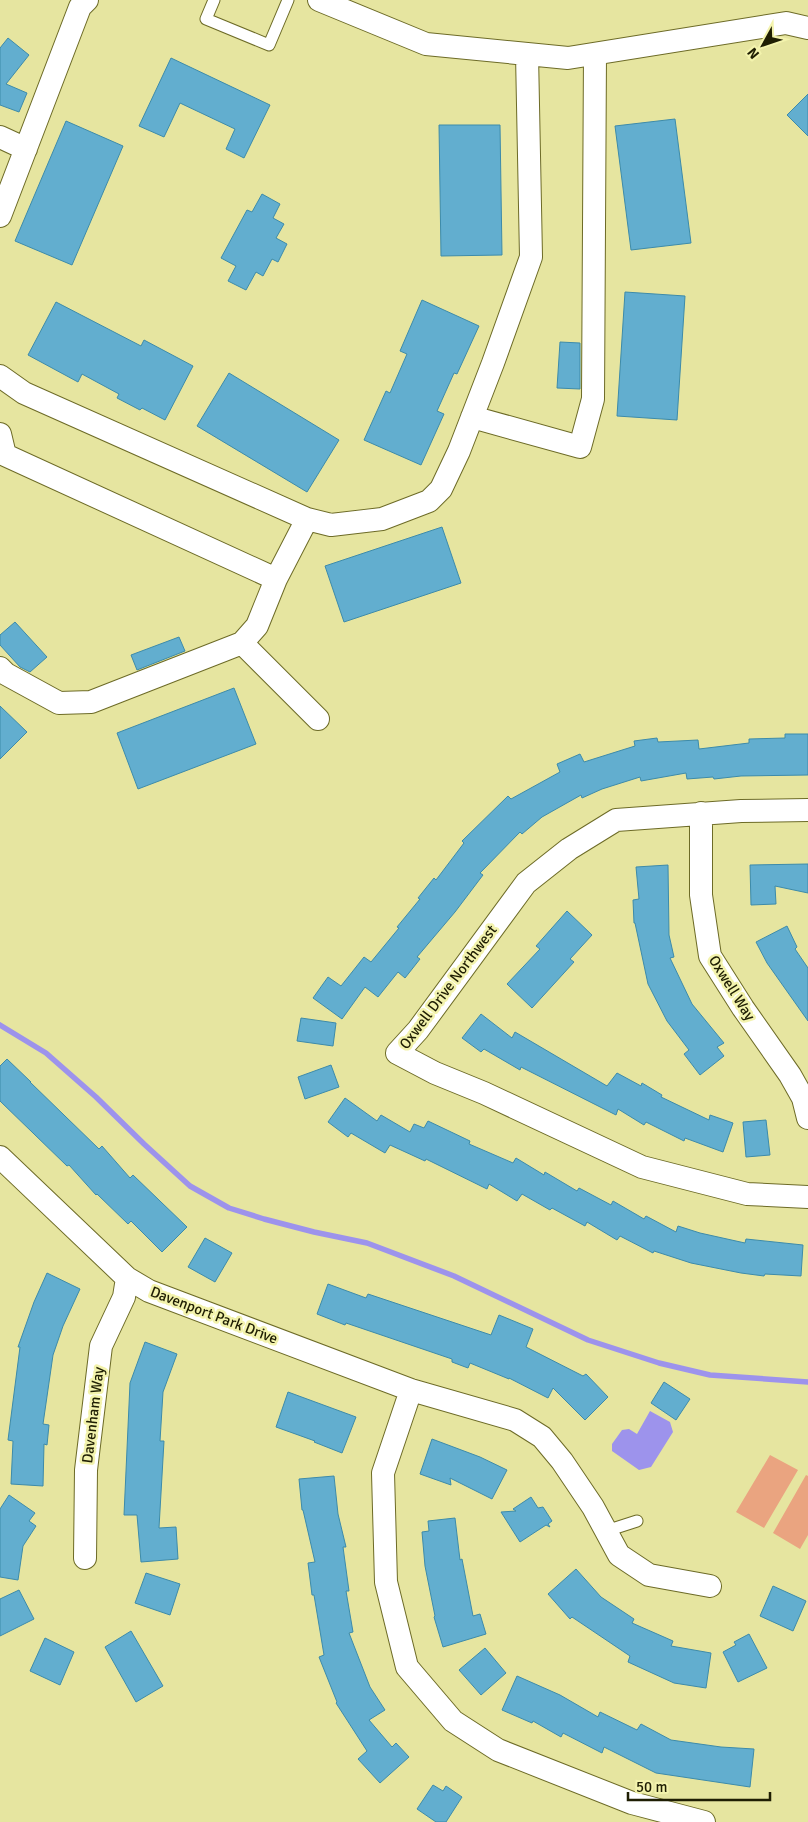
<svg xmlns="http://www.w3.org/2000/svg" width="808" height="1822" viewBox="0 0 808 1822" font-family="Signika,sans-serif">
	<style>
		.green { fill: #eaa480 }
		.water { fill: #9d93ec }
		.lines { fill: none; stroke-linecap: round; stroke-linejoin: round }
		.stream { stroke: #9d93ec; stroke-width: 5.5 }
		.building { fill: #62aecf; stroke: #3d8baa }
		.lane-casing { stroke: #6d6b27; stroke-width: 13 }
		.street-casing { stroke: #6d6b27; stroke-width: 24 }
		.lane { stroke: #fff; stroke-width: 11 }
		.street { stroke: #fff; stroke-width: 22 }
		.labels { text-anchor: middle; stroke-width: 5; stroke-linejoin: round; paint-order: stroke }
		.street-label { font-size: 15px; fill: #1f1e03; stroke: #f3f3ad }
	</style>
	<rect width="100%" height="100%" fill="#e6e5a0"/>
	<!-- green -->
	<path class="green" d="M770,1455L798,1470L764,1528L736,1512Z
		M806,1475L808,1476V1535L800,1549L773,1533Z"/>
	<!-- water -->
	<path class="water" d="M650,1411L670,1422L673,1432L651,1467L639,1470L612,1451V1444L622,1430L629,1429L637,1434Z"/>
	<g class="lines">
		<!-- stream -->
		<path class="stream" d="M0,1025L46,1053L96,1097L144,1144L190,1186L229,1208L264,1219L314,1232L367,1243L454,1276L588,1340L659,1363L710,1375L808,1382"/>
	</g>
	<!-- building -->
	<path class="building" d="M8,38L29,55L6,84L27,93L19,112L0,105V48Z
		M171,58L270,105L244,158L226,149L235,129L180,103L164,137L139,126Z
		M808,94V136L787,115Z
		M675,119L691,243L631,250L615,126Z
		M66,121L123,146L72,265L15,241Z
		M439,125H500L502,255L441,256Z
		M262,194L280,204L273,218L284,224L276,238L287,244L278,262L272,259L263,276L256,272L246,290L228,281L236,266L221,258L247,210L252,212Z
		M625,292L685,296L677,420L617,416Z
		M422,300L479,326L457,374L454,373L437,411L444,414L421,465L364,440L386,391L390,393L407,354L400,351Z
		M56,302L141,346L144,340L193,366L165,420L142,408L140,410L117,398L119,394L82,374L78,382L28,355Z
		M560,342L580,343V389L557,388Z
		M229,373L339,440L307,492L197,426Z
		M442,527L461,583L344,622L325,566Z
		M15,622L47,657L30,672L20,667L0,645V635Z
		M179,637L185,651L137,670L131,655Z
		M234,688L256,744L138,789L117,733Z
		M0,706L27,732L0,759Z
		M785,734H808V775L741,776L714,779L713,777L687,779L686,773L641,781L640,777L602,789L582,798L581,795L542,817L522,834L520,832L480,873L483,875L455,912L417,957L420,959L405,978L398,972L378,997L365,987L342,1019L313,998L328,977L341,986L364,957L371,962L399,928L397,927L420,899L418,898L434,878L436,880L464,843L462,841L508,796L511,799L560,772L557,764L580,754L584,762L635,746L634,741L657,738L658,742L698,740L699,749L749,743V739L785,738Z
		M808,864V893L775,886L776,904L751,905L750,865Z
		M668,865L669,935L674,957L670,958L692,1004L724,1043L717,1047L724,1056L700,1075L684,1054L689,1050L667,1021L648,984L635,923H634L633,900L639,899L636,867Z
		M567,911L592,935L570,959L574,962L532,1008L507,984L540,949L536,946Z
		M787,926L797,947L795,949L808,968V1021L767,963L756,942Z
		M481,1014L512,1038L515,1032L607,1086L617,1073L641,1086L642,1083L662,1095L661,1097L709,1120L710,1115L733,1123L723,1152L685,1138L684,1141L646,1122L644,1125L618,1109L616,1115L521,1067L520,1070L484,1049L481,1052L462,1038Z
		M301,1018L336,1023L333,1046L297,1041Z
		M7,1059L31,1082H30L99,1149L102,1146L130,1178L133,1175L187,1227L162,1252L131,1221L128,1224L97,1194L96,1195L69,1165L67,1166L0,1101V1066Z
		M331,1065L339,1087L305,1099L298,1077Z
		M345,1098L377,1121L381,1115L410,1132L414,1124L424,1128L428,1121L470,1141L469,1144L513,1163L516,1158L544,1175L545,1172L577,1191L579,1188L611,1205L613,1201L644,1219L646,1216L676,1232L678,1226L700,1233L745,1243L746,1239L803,1245L801,1276L765,1274L764,1276L741,1273L691,1263L654,1251L653,1253L620,1236L617,1240L587,1222L585,1226L552,1208L550,1210L522,1194L517,1201L489,1184L487,1189L426,1159L425,1161L390,1145L385,1153L351,1133L348,1137L328,1122Z
		M766,1120L770,1155L746,1157L743,1122Z
		M205,1238L232,1253L215,1282L188,1267Z
		M47,1273L80,1289L63,1326L53,1355L43,1424L49,1425L47,1445L44,1444L43,1486L11,1484L13,1441L8,1440L20,1347H18L34,1302Z
		M328,1284L366,1298L368,1294L491,1335L499,1315L533,1329L526,1347L583,1376L586,1374L608,1397L585,1420L553,1388L548,1398L509,1378V1379L470,1363L468,1368L452,1362V1359L346,1323L345,1325L317,1314Z
		M145,1342L177,1354L163,1392L160,1441H164L159,1528L176,1527L178,1559L141,1562L137,1515H124L130,1383Z
		M664,1382L690,1399L676,1420L651,1403Z
		M288,1392L356,1417L342,1453L314,1442L315,1441L276,1427Z
		M432,1439L480,1457L507,1470L492,1499L450,1478L451,1485L420,1474Z
		M334,1476L338,1514L346,1547H343L349,1591H346L353,1632L349,1633L370,1687L385,1710L369,1720L392,1747L396,1743L409,1757L380,1783L358,1759L367,1751L336,1703L337,1702L319,1657L324,1655L314,1595H312L308,1563L315,1562L303,1510H302L299,1479Z
		M9,1495L35,1513L29,1521L36,1526L23,1546L18,1580L0,1577V1509Z
		M531,1497L538,1508L543,1507L552,1521L548,1524L550,1527L546,1525L520,1542L501,1512L516,1511L513,1509Z
		M455,1518L460,1560L462,1559L473,1616L480,1614L486,1634L443,1647L434,1617L435,1616L425,1566L422,1532L429,1531L428,1521Z
		M576,1569L601,1597L634,1619L632,1623L673,1641L671,1646L711,1653L706,1688L674,1683L628,1662L630,1656L572,1617L570,1619L548,1594Z
		M146,1573L180,1584L170,1615L135,1603Z
		M773,1586L806,1601L793,1631L760,1616Z
		M19,1590L34,1619L0,1636V1599Z
		M131,1631L163,1686L136,1702L105,1647Z
		M749,1634L767,1668L738,1682L723,1652L736,1645L734,1642Z
		M45,1638L74,1652L60,1685L30,1671Z
		M485,1648L506,1673L481,1695L459,1670Z
		M517,1676L560,1695L598,1717L600,1712L637,1730L641,1724L671,1740L721,1747L754,1749L750,1787L656,1773L604,1747L602,1753L563,1733L561,1737L533,1721L532,1723L502,1710Z
		M433,1785L443,1791L446,1786L462,1797L446,1822H436L417,1809Z"/>
	<g class="lines">
		<!-- lane casing -->
		<g class="lane-casing">
			<path id="lane" d="M214,0L206,19L269,45L288,0
				M606,1531L637,1521"/>
		</g>
		<!-- street casing -->
		<g class="street-casing">
			<path id="street" d="M319,0L426,44L568,58L786,23L808,28
				M0,137L26,149
				M0,216L80,7L87,0
				M0,376L24,393L307,519L331,525L382,519L429,501L441,489L459,451L493,363L531,257L527,54
				M472,417L580,447L593,399L595,54
				M0,434L5,455L276,579L257,626L242,643L91,702L59,703L6,674L0,668
				M276,579L307,519
				M242,643L318,719
				M808,810L741,811L616,820L569,849L526,883L418,1030L397,1053L435,1073L484,1093L642,1167L747,1194L808,1197
				M701,813V895L710,956L743,1008L790,1075L803,1098L808,1118
				M0,1157L127,1278L149,1291L411,1390L515,1420L542,1437L562,1461L593,1507L619,1555L649,1575L710,1586
				M411,1390L383,1473L386,1582L407,1667L453,1721L498,1750L632,1803L704,1822
				M85,1558L86,1470L101,1346L124,1297L127,1278"/>
		</g>
		<!-- lane -->
		<use href="#lane" class="lane"/>
		<!-- street -->
		<use href="#street" class="street"/>
	</g>
	<g class="labels">
		<!-- street labels -->
		<g class="street-label">
			<text transform="translate(448 987) rotate(-53)" y="5">Oxwell Drive Northwest</text>
			<text transform="translate(732 988) rotate(58)" y="5">Oxwell Way</text>
			<text transform="translate(214 1315) rotate(21)" y="5">Davenport Park Drive</text>
			<text transform="translate(93 1415) rotate(-83)" y="5">Davenham Way</text>
		</g>
	</g>
	<!-- north arrow -->
	<g transform="translate(763 45) rotate(230)" stroke="#f3f3ad" stroke-width="4" paint-order="stroke">
	<path d="M0-4L9 19L0 12L-9 19Z" fill="#1f1e03"/>
	<text y="-8" font-size="14" font-weight="bold" text-anchor="middle" fill="#1f1e03">N</text>
	</g>
	<!-- scale -->
	<path d="M628 1792v8h142v-8" fill="none" stroke="#1f1e03" stroke-width="2.5"/>
	<text x="636" y="1792" font-size="15" fill="#1f1e03" stroke="#f3f3ad" stroke-width="4" paint-order="stroke">50 m</text>
</svg>
